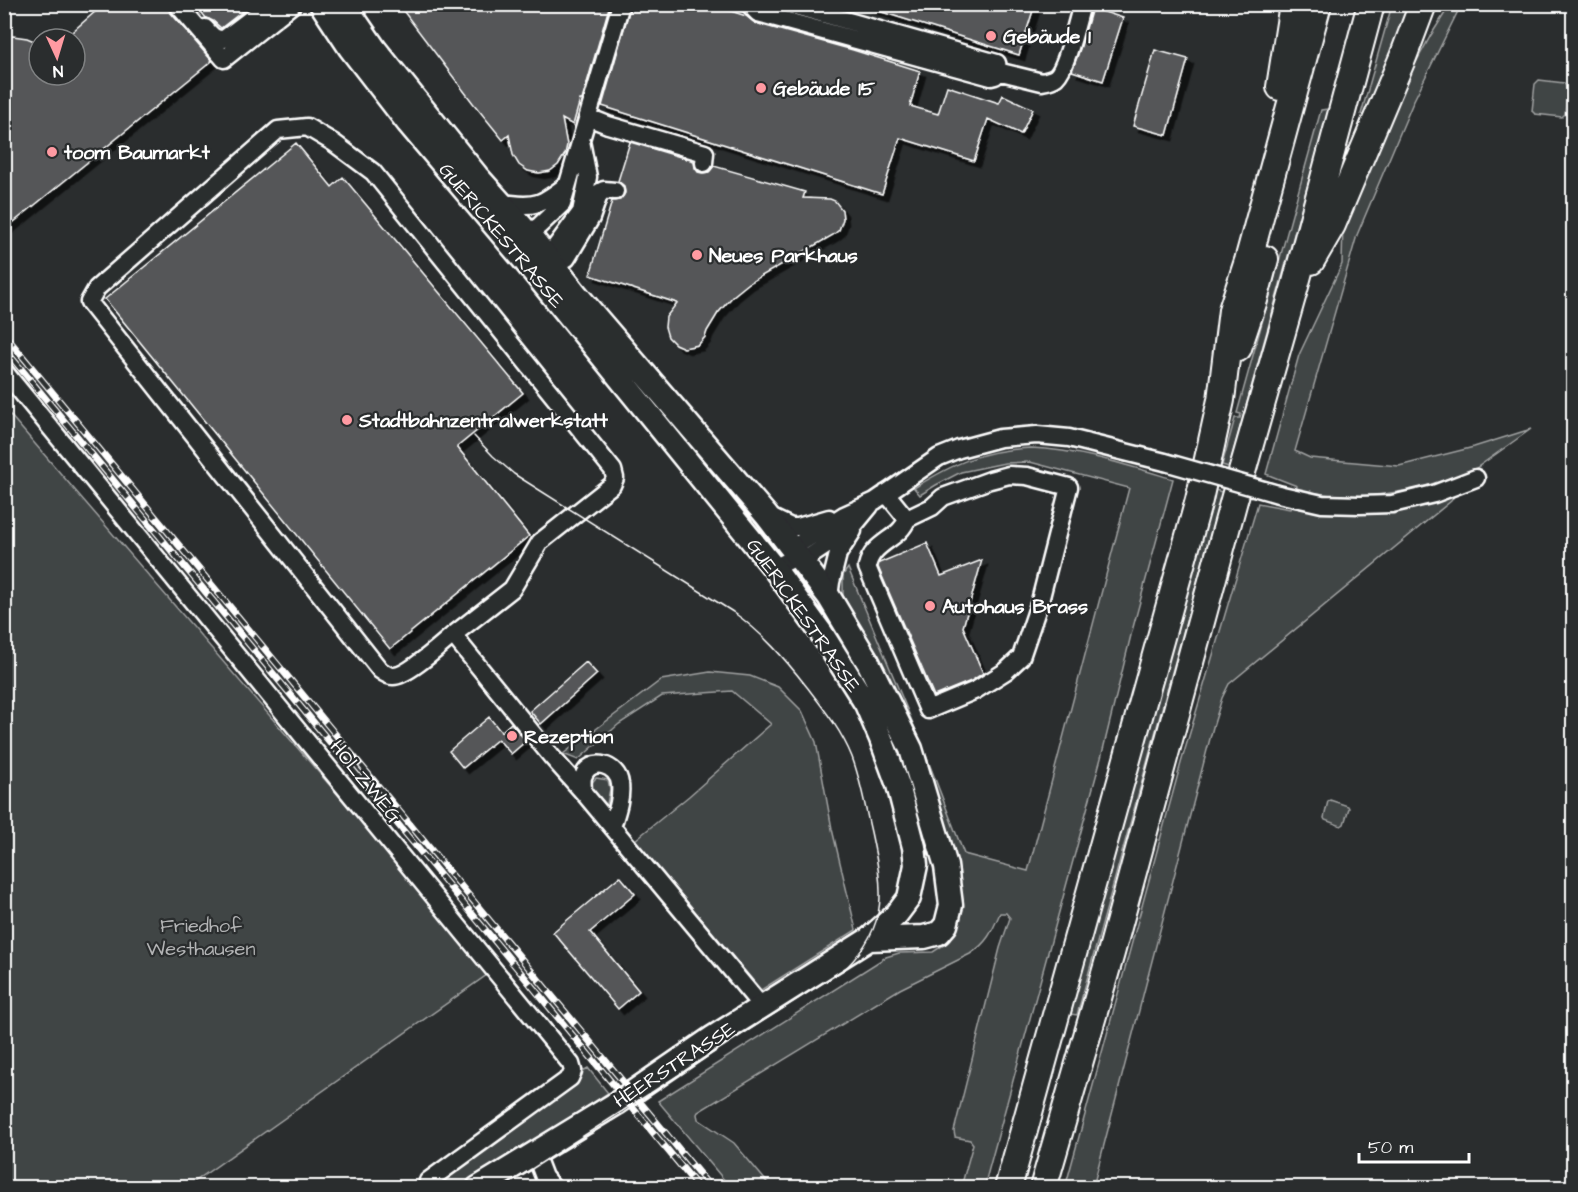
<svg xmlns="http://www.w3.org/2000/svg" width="1578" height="1192" viewBox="0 0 1578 1192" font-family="'Architects Daughter',sans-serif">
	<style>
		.green { fill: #414445; stroke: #a0a2a2; stroke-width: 1.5 }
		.building { fill: #555758; stroke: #fff; stroke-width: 1.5; filter: url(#shadow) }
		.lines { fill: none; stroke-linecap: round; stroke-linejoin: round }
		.minor-casing { stroke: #fff; stroke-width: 21 }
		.major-casing { stroke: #fff; stroke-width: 27 }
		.highway-casing { stroke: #fff; stroke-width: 30 }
		.minor { stroke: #2a2d2e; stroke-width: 16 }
		.major { stroke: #2a2d2e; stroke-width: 22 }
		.highway { stroke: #2a2d2e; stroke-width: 26 }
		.tram { stroke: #fff; stroke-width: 1.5 }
		.rail-casing { stroke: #fff; stroke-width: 7 }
		.rail { stroke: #2a2d2e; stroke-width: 4.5; stroke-dasharray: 14; stroke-linecap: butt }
		.minor-bridge-casing { stroke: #fff; stroke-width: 21; stroke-linecap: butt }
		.minor-bridge { stroke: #2a2d2e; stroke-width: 16 }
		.poi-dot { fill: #ff9aa2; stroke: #2a2d2e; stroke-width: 2 }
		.labels { text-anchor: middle; stroke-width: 4.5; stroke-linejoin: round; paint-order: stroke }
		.poi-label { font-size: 20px; font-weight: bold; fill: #fff; stroke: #2a2d2e; text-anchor: start }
		.street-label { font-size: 20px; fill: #fff; stroke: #2a2d2e }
		.park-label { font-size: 20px; fill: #b3b4b5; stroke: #2a2d2e }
	</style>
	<defs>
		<filter id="shadow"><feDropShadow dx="5.5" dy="5.5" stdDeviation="0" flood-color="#0009"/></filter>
	</defs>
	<rect width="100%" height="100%" fill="#2a2d2e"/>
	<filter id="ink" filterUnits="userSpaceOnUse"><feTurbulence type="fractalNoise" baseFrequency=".0167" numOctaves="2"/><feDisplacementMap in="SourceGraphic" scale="12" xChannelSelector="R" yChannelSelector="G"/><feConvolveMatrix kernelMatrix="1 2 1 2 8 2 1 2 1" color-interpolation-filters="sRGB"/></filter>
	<g filter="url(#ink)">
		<!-- green -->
		<path class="green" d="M1392,5H1414L1369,117L1361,114Z
			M1450,5H1461L1414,100L1357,235L1295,451L1310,458L1399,466L1474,447L1531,429L1472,471L1416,489L1378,495L1345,497L1296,490L1297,486L1266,474L1299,355L1342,264L1343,222L1391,108L1431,35Z
			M1539,80L1564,83L1568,88L1565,114L1562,117L1535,114L1532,111L1535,84Z
			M1329,109L1229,467L1222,465L1235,418H1240L1241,414L1237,413L1321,110Z
			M4,408L491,972L187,1187H5Z
			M1031,448C1080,450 1126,465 1173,479L1131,635L1101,758L984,1187H961L973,1144L970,1140L955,1137L954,1131L1000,948L1010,918L1006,913H1000C992,932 987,943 970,954L900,989L698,1112L697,1114L698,1119L734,1143L771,1187H730L658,1101L886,957L899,953L933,952L947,943L954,932L875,655L843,595V575L848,568L922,745L964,854L1028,871L1129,488L1030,462L1005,463L961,472L936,485L920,495L914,488C954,463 983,450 1031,448Z
			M1215,490L1222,492L1077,1015L1070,1014Z
			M1457,491L1451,501L1229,684L1222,698L1213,727L1093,1187L1065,1188L1181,763L1258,503L1290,509L1292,507C1338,516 1386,517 1431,502C1440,500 1449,495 1457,491Z
			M710,672L750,676L778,687L802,711L816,742L832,829L856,930L761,990L635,840L689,796L771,724L732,691L662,696L619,724L578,760L563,754L661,680Z
			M596,778L608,780L610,789L606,809C597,800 583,790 596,778Z
			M1330,800L1348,806L1349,808L1344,824L1341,826L1325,820L1324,818L1328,801Z
			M588,1068L608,1093L464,1187H432L570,1078Z"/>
		<!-- building -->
		<path class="building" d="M104,4H167L169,11L212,61L4,230V37L13,36L27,38L39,43V75H75V39H64Z
			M195,4H252L221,28L213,21L206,18Z
			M398,4H610L582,100H580L573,125L562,119L567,145L565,154L558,165L550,171L539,173L528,171L519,165L513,155L509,135L503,140L473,103Z
			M631,4H710L746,16L755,23L853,50L920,71L910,106L938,114L947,86L999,103L1003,95L1033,109L1021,134L988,119L974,161L900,138L882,194L602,106Z
			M867,4H1035L1019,55L866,7Z
			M1092,8L1123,18L1103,81L1072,71L1081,46Z
			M1155,50L1188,59L1167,135L1133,126Z
			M630,142L694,161L695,168L698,172L702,173L709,172L714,166L805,192L803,198L830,199L835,201L842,210L843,219L839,230L833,235L749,283L733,296L718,313L707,331L705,337L698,345L684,348L675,344L668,337L665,327L666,317L677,303L590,275L612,201L620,200L625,193L624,186L618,181Z
			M296,143L332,187L343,177L523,393L457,447L529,536L390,649L105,299Z
			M927,543L941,576L982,560L963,627L983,673L971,681L934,696L878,567L879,563Z
			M586,662L597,674L541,724L530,711Z
			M489,717L501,732L511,723L526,741L511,754L498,739L463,768L449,751Z
			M620,876L635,894L590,932L639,991L618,1009L553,932Z"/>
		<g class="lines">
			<!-- minor casing -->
			<g class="minor-casing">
				<path id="minor" d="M177,4L224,59L293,4
					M749,4L758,13L991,77L995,76C996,72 999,67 997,63L788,4
					M205,28C211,35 215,40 224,39L260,12L269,9L274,4
					M997,71L1042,82C1047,81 1052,80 1056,77C1067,67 1077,21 1082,4
					M588,117L608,125L705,153L704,163
					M502,203C536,208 541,205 568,184
					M526,243L528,233L539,226L562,204L621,4
					M548,257L567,258L591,218L600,192L604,190L615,191
					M536,258L548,257L581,212L588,177L581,141
					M4,371L571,1064L573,1071L570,1078L428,1181L432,1188
					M886,493L907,519C900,540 872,541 867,567L928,710L976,690L1006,671L1021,657L1040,601L1069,487L1027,476L1009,475L990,480L943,497L932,507L907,519
					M1278,494L1322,504L1360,505L1392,504L1434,494L1476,478
					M768,516L791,527H798L829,518
					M798,556L799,544L844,515L875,501L939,457L959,449L1000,438L1037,435L1069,438L1165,462
					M774,568L798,556L809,557L851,529L870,506
					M829,597L831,582L838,554L853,531
					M453,635C441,645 406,677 393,676C388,676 384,673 380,670L89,302L97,288L278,130L307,127L334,143L373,172L613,470L615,478L612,485L540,542L512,589L453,635L551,756L583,792
					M612,827C616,814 622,798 620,784C618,764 590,756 583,777C582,782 583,787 583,792L762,1007
					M528,1157L539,1164L544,1177L553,1188"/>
			</g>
			<!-- major casing -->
			<g class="major-casing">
				<path id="major" d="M321,4L350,48L408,123L523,259L774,568L822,634L866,704L881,739L898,785L914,847L916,865L909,898L897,914L869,939L712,1038L617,1103L478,1188
					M344,4L375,49L477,176L528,233L577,295L766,515L829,597L868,662L911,749L946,866L951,905L946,925L939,933L924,937L869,939"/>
			</g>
			<!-- highway casing -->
			<g class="highway-casing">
				<path id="highway" d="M1280,87L1293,4
					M1311,261L1332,225L1403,57L1423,4
					M1238,348L1254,300L1265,259
					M1008,1188L1199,500L1221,400L1232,310L1248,261L1318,4
					M1043,1188L1111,953L1234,500L1294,290L1371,4"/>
			</g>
			<!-- minor -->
			<use href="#minor" class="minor"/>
			<!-- major -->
			<use href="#major" class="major"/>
			<!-- highway -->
			<use href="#highway" class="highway"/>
			<!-- tram -->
			<path class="tram" d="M474,436L493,456L514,474L733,612C763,633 785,659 807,687C824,709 841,730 852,757C861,781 865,807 871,832C883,888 890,924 846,968L502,1188"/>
			<!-- rail casing -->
			<g class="rail-casing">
				<path id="rail" d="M4,334L711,1188
					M12,358L699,1188"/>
			</g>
			<!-- rail -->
			<use href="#rail" class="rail"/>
			<!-- minor-bridge casing -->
			<g class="minor-bridge-casing">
				<path id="minor-bridge" d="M1165,462L1278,494"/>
			</g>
			<!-- minor-bridge -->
			<use href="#minor-bridge" class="minor-bridge"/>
		</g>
	</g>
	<!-- markers -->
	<g class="poi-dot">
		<circle cx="991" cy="36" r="6"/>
		<circle cx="761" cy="88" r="6"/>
		<circle cx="52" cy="152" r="6"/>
		<circle cx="697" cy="255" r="6"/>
		<circle cx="347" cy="420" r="6"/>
		<circle cx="930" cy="606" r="6"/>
		<circle cx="512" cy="736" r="6"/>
	</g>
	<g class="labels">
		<!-- poi labels -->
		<g class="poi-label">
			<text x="1003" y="43">Gebäude 1</text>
			<text x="773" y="95">Gebäude 15</text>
			<text x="64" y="159">toom Baumarkt</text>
			<text x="709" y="262">Neues Parkhaus</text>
			<text x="359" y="427">Stadtbahnzentralwerkstatt</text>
			<text x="942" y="613">Autohaus Brass</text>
			<text x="524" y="743">Rezeption</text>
		</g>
		<!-- street labels -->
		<g class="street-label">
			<text transform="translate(502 235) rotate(50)" y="7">GUERICKESTRASSE</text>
			<text transform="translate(804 615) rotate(55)" y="7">GUERICKESTRASSE</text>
			<text transform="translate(366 781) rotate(51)" y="7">HOLZWEG</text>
			<text transform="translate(674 1064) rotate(-33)" y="7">HEERSTRASSE</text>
		</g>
		<!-- park labels -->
		<g class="park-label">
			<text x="201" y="932">Friedhof<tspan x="201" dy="23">Westhausen</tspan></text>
		</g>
	</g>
	<!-- margin -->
	<rect width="1578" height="1192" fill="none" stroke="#2a2d2e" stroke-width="24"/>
	<rect x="12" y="12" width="1554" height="1168" fill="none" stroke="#fff" stroke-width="2" filter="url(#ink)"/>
	<!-- north arrow -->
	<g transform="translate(57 57) rotate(176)"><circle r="28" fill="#2a2d2e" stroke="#7f8182" stroke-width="1.5"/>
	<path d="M0-4.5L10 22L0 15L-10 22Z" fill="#ff9aa2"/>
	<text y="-9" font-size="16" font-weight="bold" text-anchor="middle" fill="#ffffff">N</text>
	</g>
	<!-- scale -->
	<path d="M1359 1153v9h110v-9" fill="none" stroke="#ffffff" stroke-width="3"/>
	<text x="1368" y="1153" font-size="18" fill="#ffffff" stroke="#2a2d2e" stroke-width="4.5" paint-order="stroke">50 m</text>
</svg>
